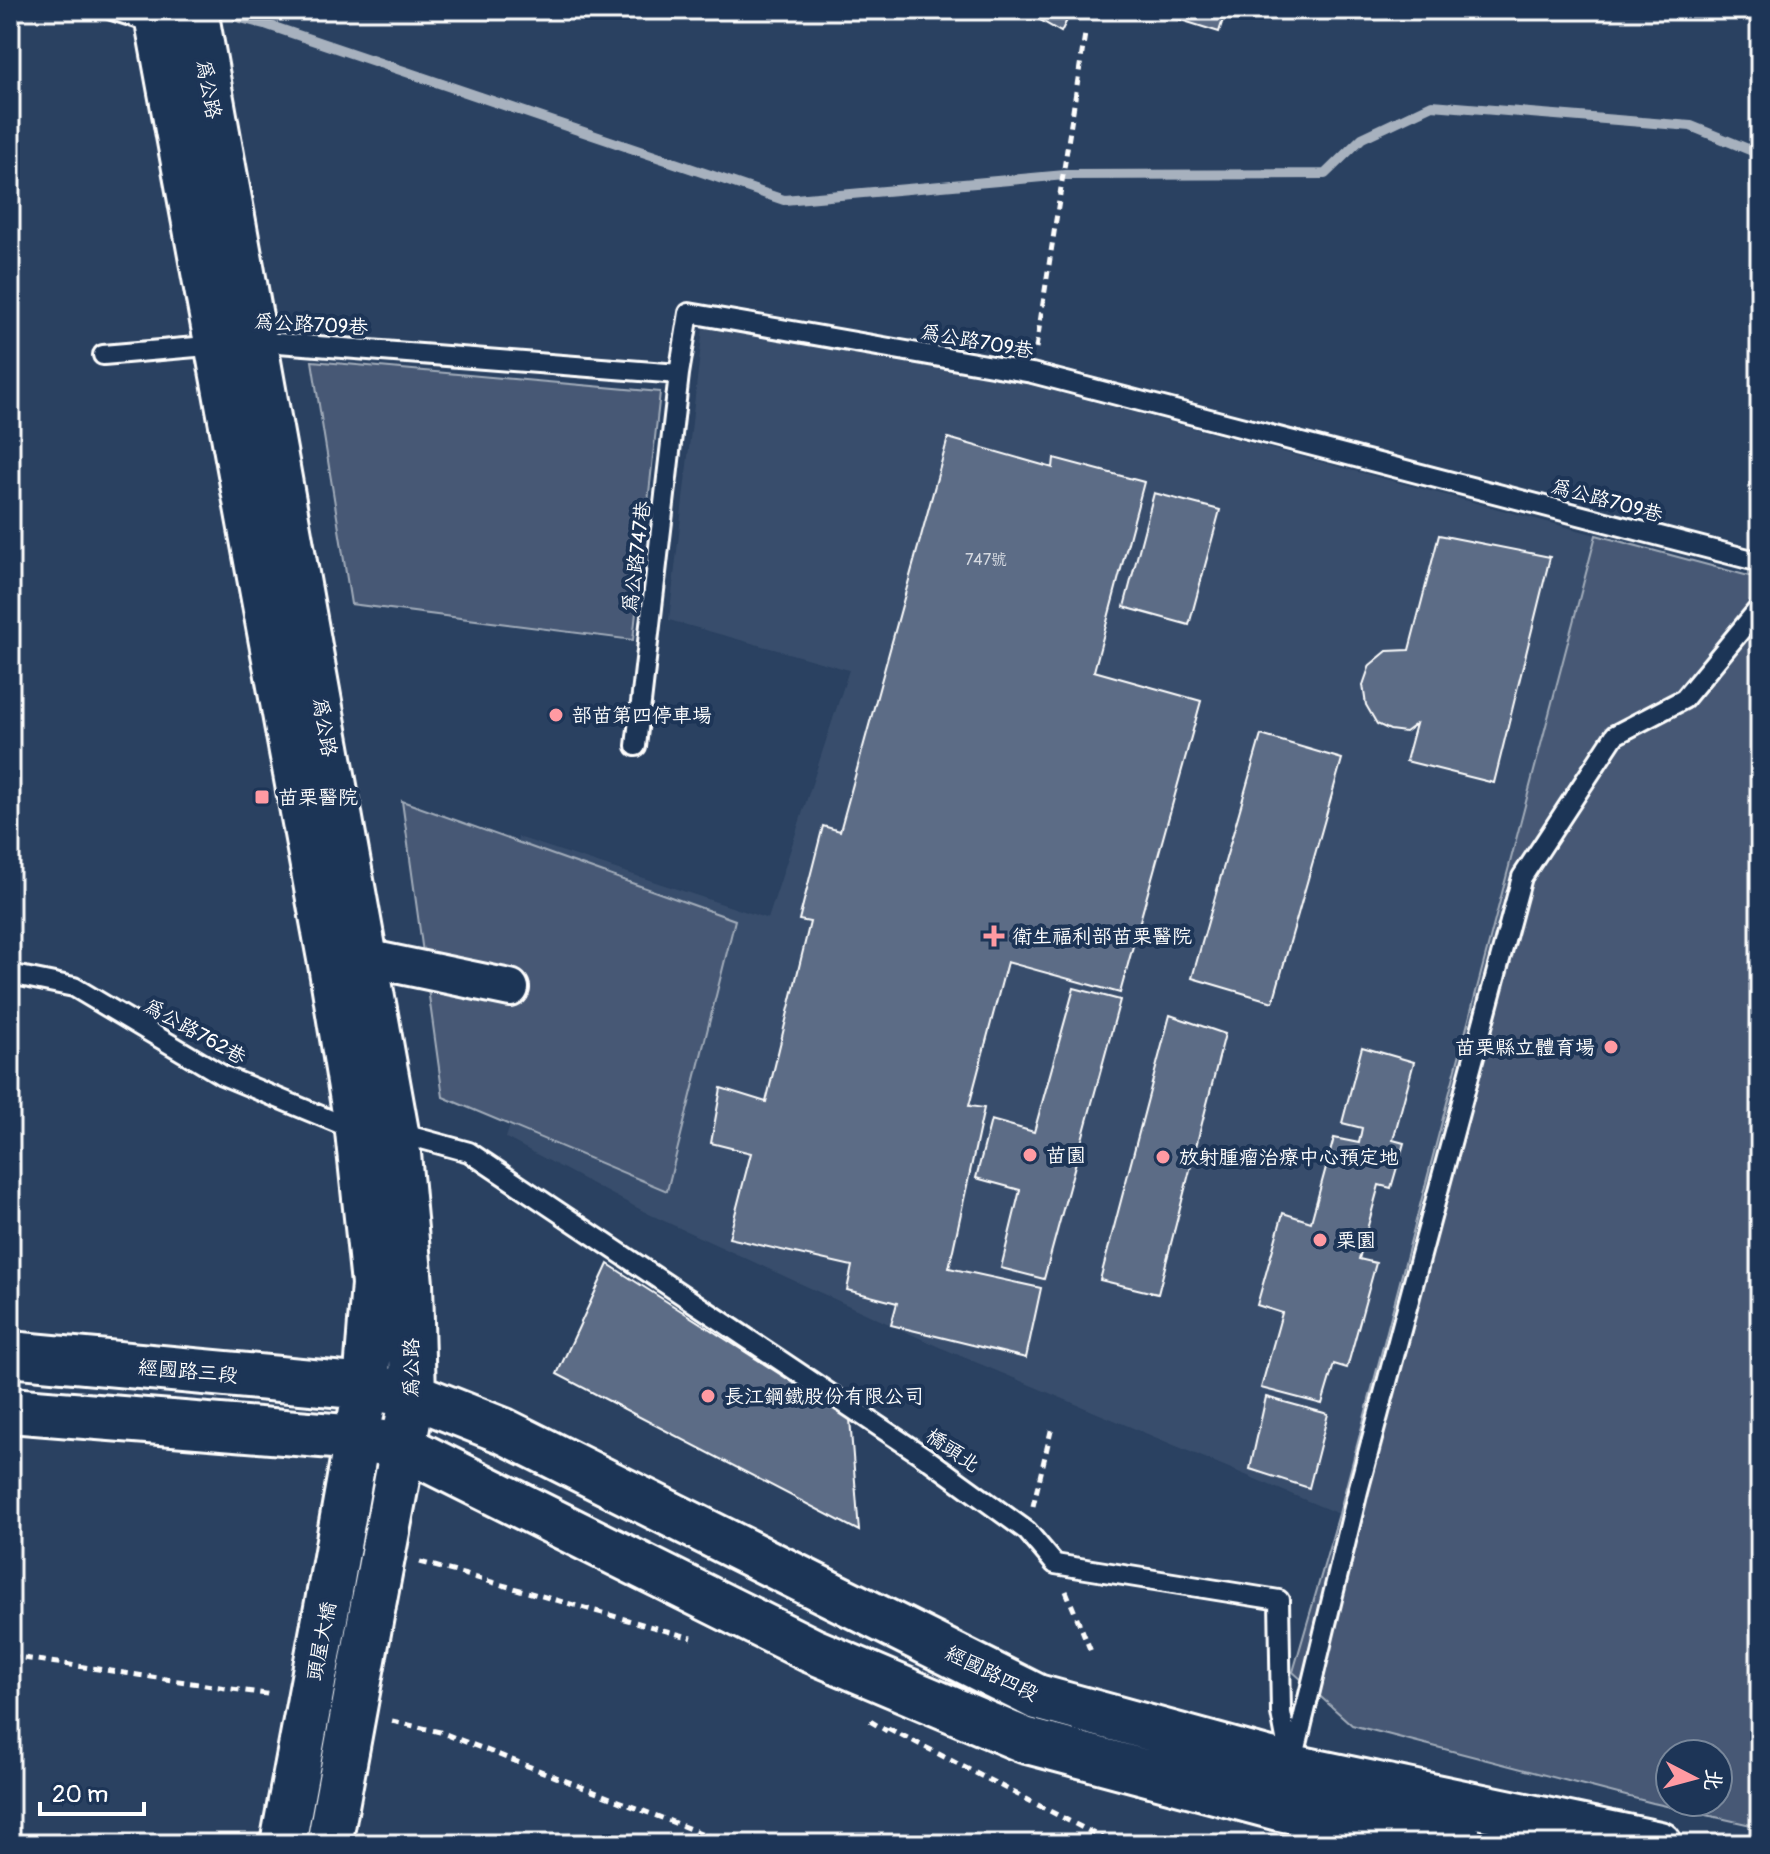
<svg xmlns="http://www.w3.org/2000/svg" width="1770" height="1854" viewBox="0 0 1770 1854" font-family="Pangolin,'LXGW WenKai TC',sans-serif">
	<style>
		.built { fill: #394e6c }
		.green { fill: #465975; stroke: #a2acba; stroke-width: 2; fill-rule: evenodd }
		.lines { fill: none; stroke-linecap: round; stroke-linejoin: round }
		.stream { stroke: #a7b1be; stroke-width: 10 }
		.building { fill: #5b6c86; stroke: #fff; stroke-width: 2 }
		.lane-casing { stroke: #fff; stroke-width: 24 }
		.street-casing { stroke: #fff; stroke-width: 42 }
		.primary-casing { stroke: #fff; stroke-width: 50 }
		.path { stroke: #fff; stroke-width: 5; stroke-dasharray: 8 6; stroke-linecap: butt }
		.lane { stroke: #1d3557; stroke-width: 18 }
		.street { stroke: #1d3557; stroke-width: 36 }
		.primary { stroke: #1d3557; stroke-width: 44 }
		.primary-bridge-casing { stroke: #fff; stroke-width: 50; stroke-linecap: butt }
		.primary-bridge { stroke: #1d3557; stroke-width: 44 }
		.poi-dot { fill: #ff9aa2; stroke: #1d3557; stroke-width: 3 }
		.labels { text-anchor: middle; stroke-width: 8; stroke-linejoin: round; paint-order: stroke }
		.number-label { font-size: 16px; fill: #d6dae1 }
		.street-label { font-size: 20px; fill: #fff; stroke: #1d3557 }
		.poi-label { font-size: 20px; fill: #fff; stroke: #1d3557; text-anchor: start }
	</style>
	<rect width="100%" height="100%" fill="#2a4161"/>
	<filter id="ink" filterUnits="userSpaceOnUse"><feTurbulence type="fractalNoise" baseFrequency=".0125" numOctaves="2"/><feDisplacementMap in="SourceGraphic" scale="16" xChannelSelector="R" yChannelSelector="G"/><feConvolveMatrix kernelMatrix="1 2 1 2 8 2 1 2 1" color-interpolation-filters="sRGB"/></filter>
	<g filter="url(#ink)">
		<!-- built -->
		<path class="built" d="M703,328L1026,384L1596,535L1339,1514L937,1346L649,1214L506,1138L543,1020L493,952L518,837L768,919L849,670L669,620Z"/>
		<!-- green -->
		<path class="green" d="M312,361L660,392L633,640L351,604Z
			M1596,535L1760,579V1827L1653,1803L1352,1725L1293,1672L1339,1514ZM1670,1754H1718V1802H1670Z
			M402,801L735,920L667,1191L443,1097Z"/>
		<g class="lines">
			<!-- stream -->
			<path class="stream" d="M237,17L268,25L784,200L1065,175L1325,174L1362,138L1432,105L1691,126L1760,154"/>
		</g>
		<!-- building -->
		<path class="building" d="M1023,10H1072L1061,32Z
			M1149,10H1226L1219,32Z
			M948,438L1053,468L1054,458L1144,482L1094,671L1201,701L1120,993L1007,962L969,1106L984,1108L949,1268L1041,1288L1026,1358L891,1325L897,1303L847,1290L852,1266L729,1238L751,1153L711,1143L721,1088L766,1102L810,922L799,920L823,826L840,831Z
			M1154,493L1220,510L1189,625L1124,607Z
			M1439,535L1550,557L1494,783L1406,761L1416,724L1405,732L1390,730L1377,724L1366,705L1363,685L1370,665L1387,651L1409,650Z
			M1261,735L1342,759L1273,1002L1192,978Z
			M1074,988L1120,1000L1044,1279L1001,1268L1020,1190L976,1178L991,1120L1034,1132Z
			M1170,1015L1225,1034L1158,1294L1100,1280Z
			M1362,1047L1414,1062L1393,1140L1404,1143L1391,1188L1379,1185L1359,1259L1376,1263L1347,1368L1334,1364L1322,1404L1261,1388L1282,1313L1257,1305L1283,1213L1311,1222L1334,1138L1359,1143L1362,1128L1342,1123Z
			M608,1264L850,1419L859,1531L557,1374Z
			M1266,1397L1328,1414L1309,1488L1250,1469Z"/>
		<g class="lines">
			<!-- lane casing -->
			<g class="lane-casing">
				<path id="lane" d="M112,10L159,25
					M253,341L679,374L689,313L1032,373L1760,562
					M103,355L219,345
					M636,746L679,374
					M10,974L74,987L222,1075L355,1130
					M396,1132L469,1152L929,1460L1027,1531L1055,1564L1279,1600L1281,1713L1291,1765
					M1293,1761L1358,1491L1522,877L1615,735L1684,699L1760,607"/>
			</g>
			<!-- street casing -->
			<g class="street-casing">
				<path id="street" d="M341,962L366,958L510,988"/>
			</g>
			<!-- primary casing -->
			<g class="primary-casing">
				<path id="primary" d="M156,10L331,964L358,1131L374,1284L366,1387L329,1597
					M195,10L396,1132L410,1284L413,1395L373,1605
					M10,1354L366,1387L413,1395L504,1431L1037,1697L1292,1767L1659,1844
					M10,1410L358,1438L403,1447L811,1650L1024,1740L1279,1808L1462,1844"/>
			</g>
			<!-- path -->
			<path class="path" d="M1036,348L1085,34
				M1033,1506L1052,1427
				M420,1562L692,1638
				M1066,1591L1092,1654
				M10,1656L273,1695
				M392,1721L440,1732L729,1844
				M870,1721L887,1731
				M888,1728L1114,1844"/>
			<!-- lane -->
			<use href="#lane" class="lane"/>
			<!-- street -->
			<use href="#street" class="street"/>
			<!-- primary -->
			<use href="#primary" class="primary"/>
			<!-- primary-bridge casing -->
			<g class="primary-bridge-casing">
				<path id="primary-bridge" d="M283,1844L329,1597
					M329,1844L373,1605"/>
			</g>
			<!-- primary-bridge -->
			<use href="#primary-bridge" class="primary-bridge"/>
		</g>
	</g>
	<!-- markers -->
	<g class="poi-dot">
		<circle cx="556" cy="715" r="8"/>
		<rect x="254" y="789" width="16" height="16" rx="4"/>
		<path d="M990 924h8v8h8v8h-8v8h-8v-8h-8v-8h8z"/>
		<circle cx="1611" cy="1047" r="8"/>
		<circle cx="1030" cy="1155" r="8"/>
		<circle cx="1163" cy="1157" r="8"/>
		<circle cx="1320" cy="1240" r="8"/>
		<circle cx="708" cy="1396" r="8"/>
	</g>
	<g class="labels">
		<!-- number labels -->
		<g class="number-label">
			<text x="986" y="565">747號</text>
		</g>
		<!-- street labels -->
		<g class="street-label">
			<text transform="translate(209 89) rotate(79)" y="7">為公路</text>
			<text transform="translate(311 324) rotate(3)" y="7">為公路709巷</text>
			<text transform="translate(977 341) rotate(10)" y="7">為公路709巷</text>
			<text transform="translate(1607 500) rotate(15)" y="7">為公路709巷</text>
			<text transform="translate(636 557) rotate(-83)" y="7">為公路747巷</text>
			<text transform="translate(325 727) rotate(80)" y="7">為公路</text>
			<text transform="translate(195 1031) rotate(29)" y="7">為公路762巷</text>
			<text transform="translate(411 1368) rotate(-90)" y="7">為公路</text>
			<text transform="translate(188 1371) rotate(5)" y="7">經國路三段</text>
			<text transform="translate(953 1450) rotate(35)" y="7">橋頭北</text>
			<text transform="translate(321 1641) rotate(-79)" y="7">頭屋大橋</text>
			<text transform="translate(992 1673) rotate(26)" y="7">經國路四段</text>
		</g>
		<!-- poi labels -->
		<g class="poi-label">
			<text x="572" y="722">部苗第四停車場</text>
			<text x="278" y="804">苗栗醫院</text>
			<text x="1012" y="943">衛生福利部苗栗醫院</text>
			<text x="1595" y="1054" text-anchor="end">苗栗縣立體育場</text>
			<text x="1046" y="1162">苗園</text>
			<text x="1179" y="1164">放射腫瘤治療中心預定地</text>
			<text x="1336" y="1247">栗園</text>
			<text x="724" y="1403">長江鋼鐵股份有限公司</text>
		</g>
	</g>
	<!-- margin -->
	<rect width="1770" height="1854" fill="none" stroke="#1d3557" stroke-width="40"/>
	<rect x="20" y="20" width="1730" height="1814" fill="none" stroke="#fff" stroke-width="3" filter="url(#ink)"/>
	<!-- north arrow -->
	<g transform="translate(1694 1778) rotate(96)"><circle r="38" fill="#1d3557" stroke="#77869a" stroke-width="2"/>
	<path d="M0-6L14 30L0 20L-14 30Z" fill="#ff9aa2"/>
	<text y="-12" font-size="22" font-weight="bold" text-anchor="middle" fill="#ffffff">北</text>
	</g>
	<!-- scale -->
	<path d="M40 1802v12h104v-12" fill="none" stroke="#ffffff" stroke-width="4"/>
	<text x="52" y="1802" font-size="24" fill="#ffffff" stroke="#1d3557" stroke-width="6" paint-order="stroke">20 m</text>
</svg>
